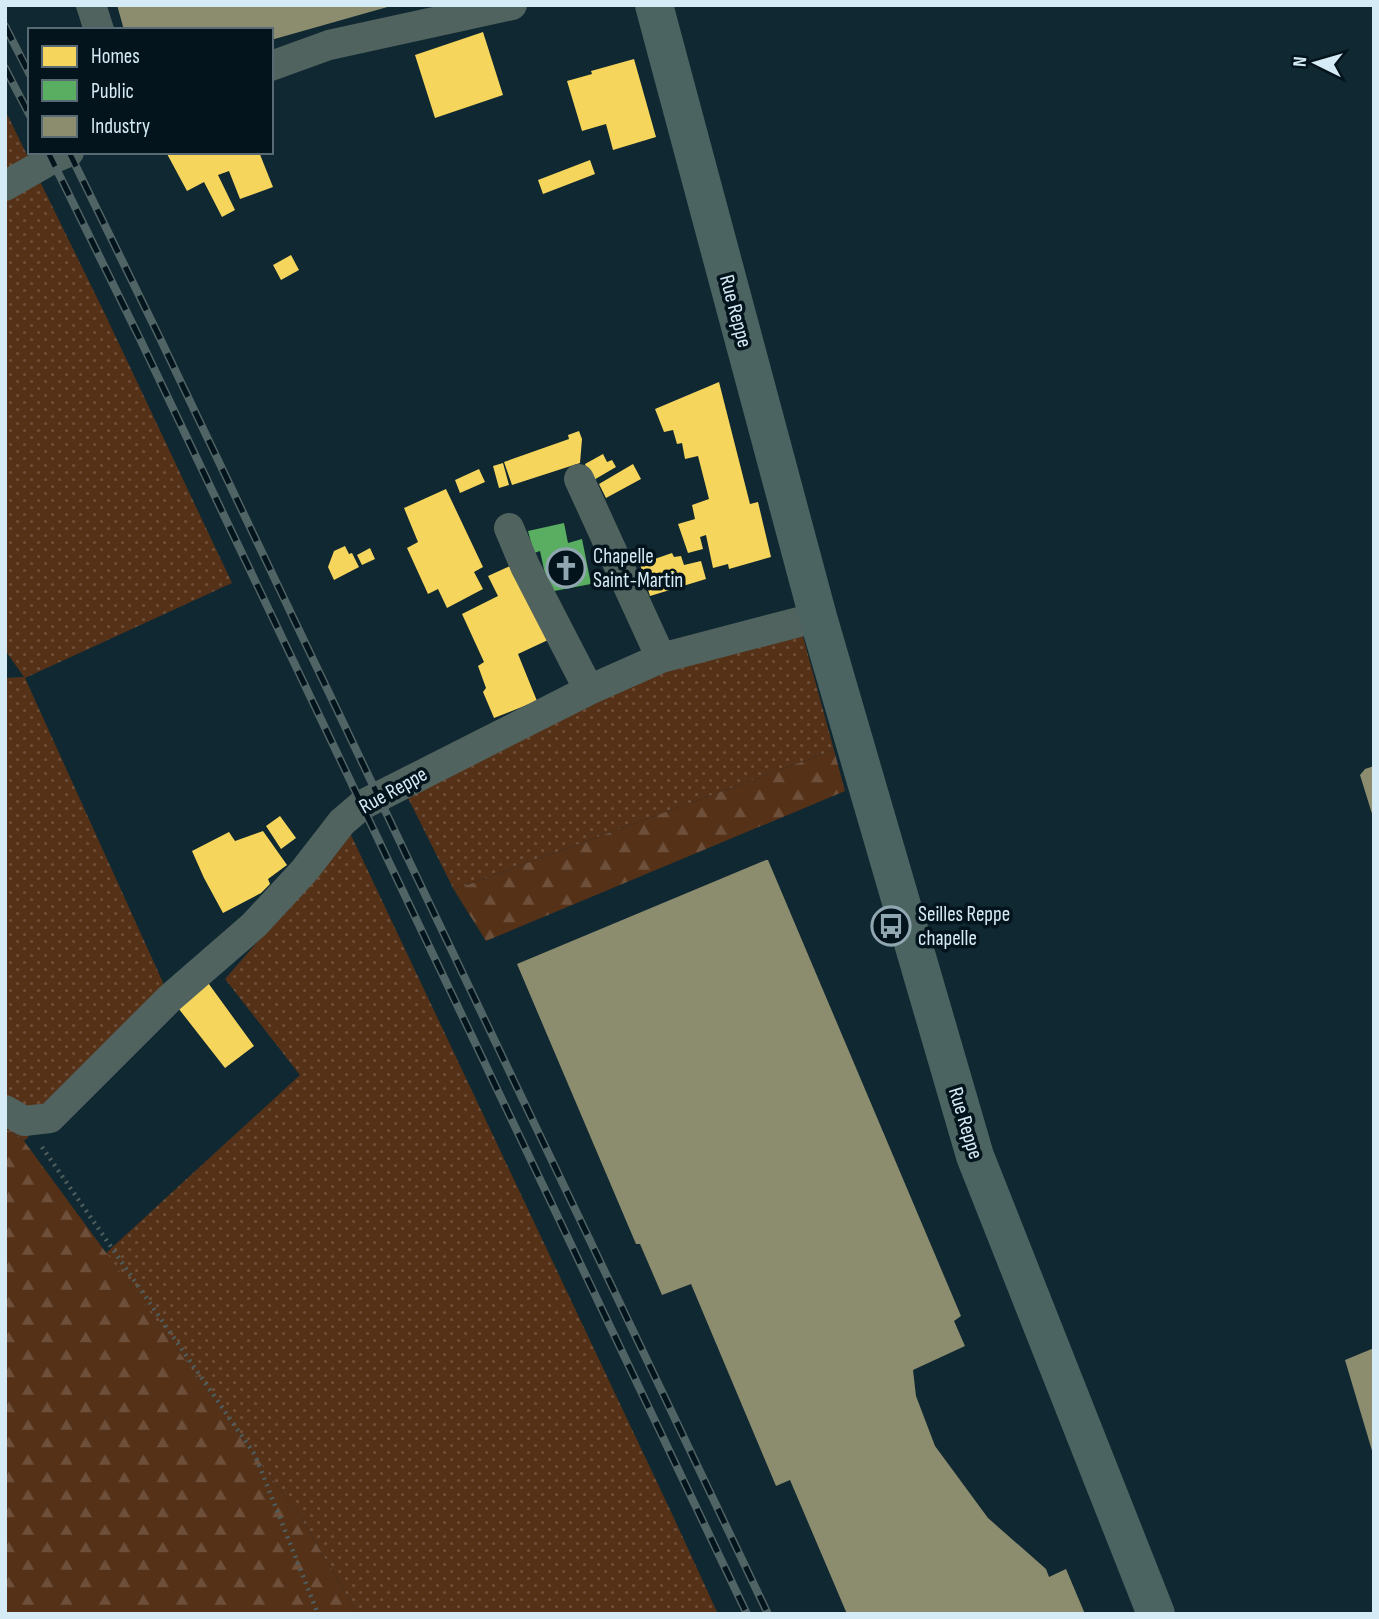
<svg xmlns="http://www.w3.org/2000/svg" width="1379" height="1619" viewBox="0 0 1379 1619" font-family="'Sofia Sans Condensed',sans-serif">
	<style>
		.grass { fill: url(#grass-dots) }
		.forest { fill: url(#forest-firs) }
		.homes { fill: #f6d55c }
		.public { fill: #5aae61 }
		.industry { fill: #8c8c6e }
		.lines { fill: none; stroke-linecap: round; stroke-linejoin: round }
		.path { stroke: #4e5e5e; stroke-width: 4.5; stroke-dasharray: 2 5; stroke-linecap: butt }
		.minor { stroke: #51635f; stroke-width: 30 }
		.major { stroke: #4b6461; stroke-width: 38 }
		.rail-casing { stroke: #516465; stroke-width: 8 }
		.rail { stroke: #04141c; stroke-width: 5; stroke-dasharray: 16; stroke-linecap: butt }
		.labels { text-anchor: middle; stroke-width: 7; stroke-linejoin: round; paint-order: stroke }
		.street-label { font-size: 21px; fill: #d5ebf6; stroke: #04141c }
		.poi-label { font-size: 21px; fill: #d5ebf6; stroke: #04141c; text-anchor: start }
	</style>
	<defs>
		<pattern id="grass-dots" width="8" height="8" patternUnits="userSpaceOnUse" patternTransform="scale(1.75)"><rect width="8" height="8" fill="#553118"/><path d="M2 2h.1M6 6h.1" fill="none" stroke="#6d4f3a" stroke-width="1.8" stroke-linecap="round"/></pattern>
		<pattern id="forest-firs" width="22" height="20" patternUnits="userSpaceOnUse" patternTransform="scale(1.75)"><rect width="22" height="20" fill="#553118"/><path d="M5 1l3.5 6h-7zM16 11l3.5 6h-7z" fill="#6d4f3a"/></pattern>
	</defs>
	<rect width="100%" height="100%" fill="#102831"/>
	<!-- grass -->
	<path class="grass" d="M5,110L104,312L232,583L25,678L170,998L24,1141L5,1129V678L24,677L5,650Z
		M799,622L834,750L454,890L401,784L589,690Z
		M351,835L673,1516L718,1614H358L301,1518L106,1253L300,1075L225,979Z"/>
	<!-- forest -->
	<path class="forest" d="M834,750L845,791L486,941L454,890Z
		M5,1129L24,1141L301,1518L358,1614H5Z"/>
	<!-- homes -->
	<path class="homes" d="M483,32L503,95L435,118L415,55Z
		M634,59L656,137L613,150L606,124L582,131L567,81L592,74L591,71Z
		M166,152H259L273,187L240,199L229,171L218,175L235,210L222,217L204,182L187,191Z
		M590,160L595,174L543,194L538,180Z
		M291,255L299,270L281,280L273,265Z
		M719,382L750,504L758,502L771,557L729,569L728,564L713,568L706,535L700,537L703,549L688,553L678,524L695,519L692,505L709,499L698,456L685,459L682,443L677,444L673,430L664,432L655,409Z
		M579,431L582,439L580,463L512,485L504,462L569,439L568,435Z
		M603,454L607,462L612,460L616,467L592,481L585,464Z
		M503,463L509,485L499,488L493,466Z
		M633,464L641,479L606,498L599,484Z
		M479,469L485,482L460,493L455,480Z
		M446,489L483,567L474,572L483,589L447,608L438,589L428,594L407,548L418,542L404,508Z
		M345,546L349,554L352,553L359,567L334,580L328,567L334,551Z
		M370,548L375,559L362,565L357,555Z
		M672,553L674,557L681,556L684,565L701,561L706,579L650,596L640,564Z
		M510,566L548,640L518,654L537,701L494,718L483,692L486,688L478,666L484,662L462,614L498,596L488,576Z
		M280,816L296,838L281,849L266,826Z
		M263,831L287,865L268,879L270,884L261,893L223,913L204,878L192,851L229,832L235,841Z
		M206,980L254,1046L225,1068L175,1004Z"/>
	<!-- public -->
	<path class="public" d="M564,523L568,543L582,539L591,584L549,592L540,551L534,553L528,531Z"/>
	<!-- industry -->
	<path class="industry" d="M117,5H391V6L271,40V30H124Z
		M1374,766V816L1373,817L1360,775L1365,769Z
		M766,860H768L961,1316L954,1321L965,1346L913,1370L916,1396L935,1446L988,1518L1046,1569L1049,1577L1066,1569L1085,1614H847L790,1480L776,1486L691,1284L662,1295L640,1244H636L517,964Z
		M1374,1348V1454H1373L1345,1360Z"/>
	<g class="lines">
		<!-- path -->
		<path class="path" d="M42,1147L255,1455L318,1614"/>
		<!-- minor -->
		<path class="minor" d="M91,5L99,30
			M271,66L329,45L512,5
			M5,186L52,159L69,152
			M579,479L661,658
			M509,528L525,566L589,690
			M5,1110L24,1121L50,1118L170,998L254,925L304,871L342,822L362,805L589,690L661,658L818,617"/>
		<!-- major -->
		<path class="major" d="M654,5L818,617L975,1156L1156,1614"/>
		<!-- rail casing -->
		<g class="rail-casing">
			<path id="rail" d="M5,26L30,75
				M5,68L30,116
				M48,152L140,339L747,1614
				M69,152L157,332L768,1614"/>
		</g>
		<!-- rail -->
		<use href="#rail" class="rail"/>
	</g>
	<!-- icons -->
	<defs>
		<g id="church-ring" transform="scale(2.0125)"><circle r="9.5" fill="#04141c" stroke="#90a7b1" stroke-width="1.5"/><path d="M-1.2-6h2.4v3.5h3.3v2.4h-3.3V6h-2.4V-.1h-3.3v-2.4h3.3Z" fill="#90a7b1"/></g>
		<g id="bus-ring" transform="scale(2.0125)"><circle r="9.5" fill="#04141c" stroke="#90a7b1" stroke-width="1.5"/><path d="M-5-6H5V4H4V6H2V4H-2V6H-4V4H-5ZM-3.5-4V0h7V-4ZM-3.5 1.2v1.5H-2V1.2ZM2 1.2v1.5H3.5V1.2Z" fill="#90a7b1"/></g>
	</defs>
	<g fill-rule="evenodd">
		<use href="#church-ring" x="566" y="568"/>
		<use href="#bus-ring" x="891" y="926"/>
	</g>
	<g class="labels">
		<!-- street labels -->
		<g class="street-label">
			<text transform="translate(736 311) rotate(75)" y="7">Rue Reppe</text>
			<text transform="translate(393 790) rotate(-29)" y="7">Rue Reppe</text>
			<text transform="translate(966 1123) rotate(73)" y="7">Rue Reppe</text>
		</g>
		<!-- poi labels -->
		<g class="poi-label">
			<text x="593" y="563">Chapelle<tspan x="593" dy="24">Saint-Martin</tspan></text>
			<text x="918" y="921">Seilles Reppe<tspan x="918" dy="24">chapelle</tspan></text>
		</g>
	</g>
	<!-- border -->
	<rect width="1379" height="1619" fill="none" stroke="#d5ebf6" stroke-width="14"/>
	<!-- legend -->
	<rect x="28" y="28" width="245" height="126" fill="#04141c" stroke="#586a73" stroke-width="2"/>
	<rect x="42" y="46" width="35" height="21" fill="#f6d55c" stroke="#586a73" stroke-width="2"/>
	<text x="91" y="63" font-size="21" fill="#d5ebf6">Homes</text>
	<rect x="42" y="80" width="35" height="21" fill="#5aae61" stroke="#586a73" stroke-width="2"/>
	<text x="91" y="98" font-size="21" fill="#d5ebf6">Public</text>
	<rect x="42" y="116" width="35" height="21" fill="#8c8c6e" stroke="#586a73" stroke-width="2"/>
	<text x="91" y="133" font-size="21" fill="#d5ebf6">Industry</text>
	<!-- north arrow -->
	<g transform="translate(1316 63) rotate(275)" stroke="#04141c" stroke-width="5" paint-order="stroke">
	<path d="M0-5L12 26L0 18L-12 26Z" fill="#d5ebf6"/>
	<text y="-10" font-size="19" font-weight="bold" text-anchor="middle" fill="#d5ebf6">N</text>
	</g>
</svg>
